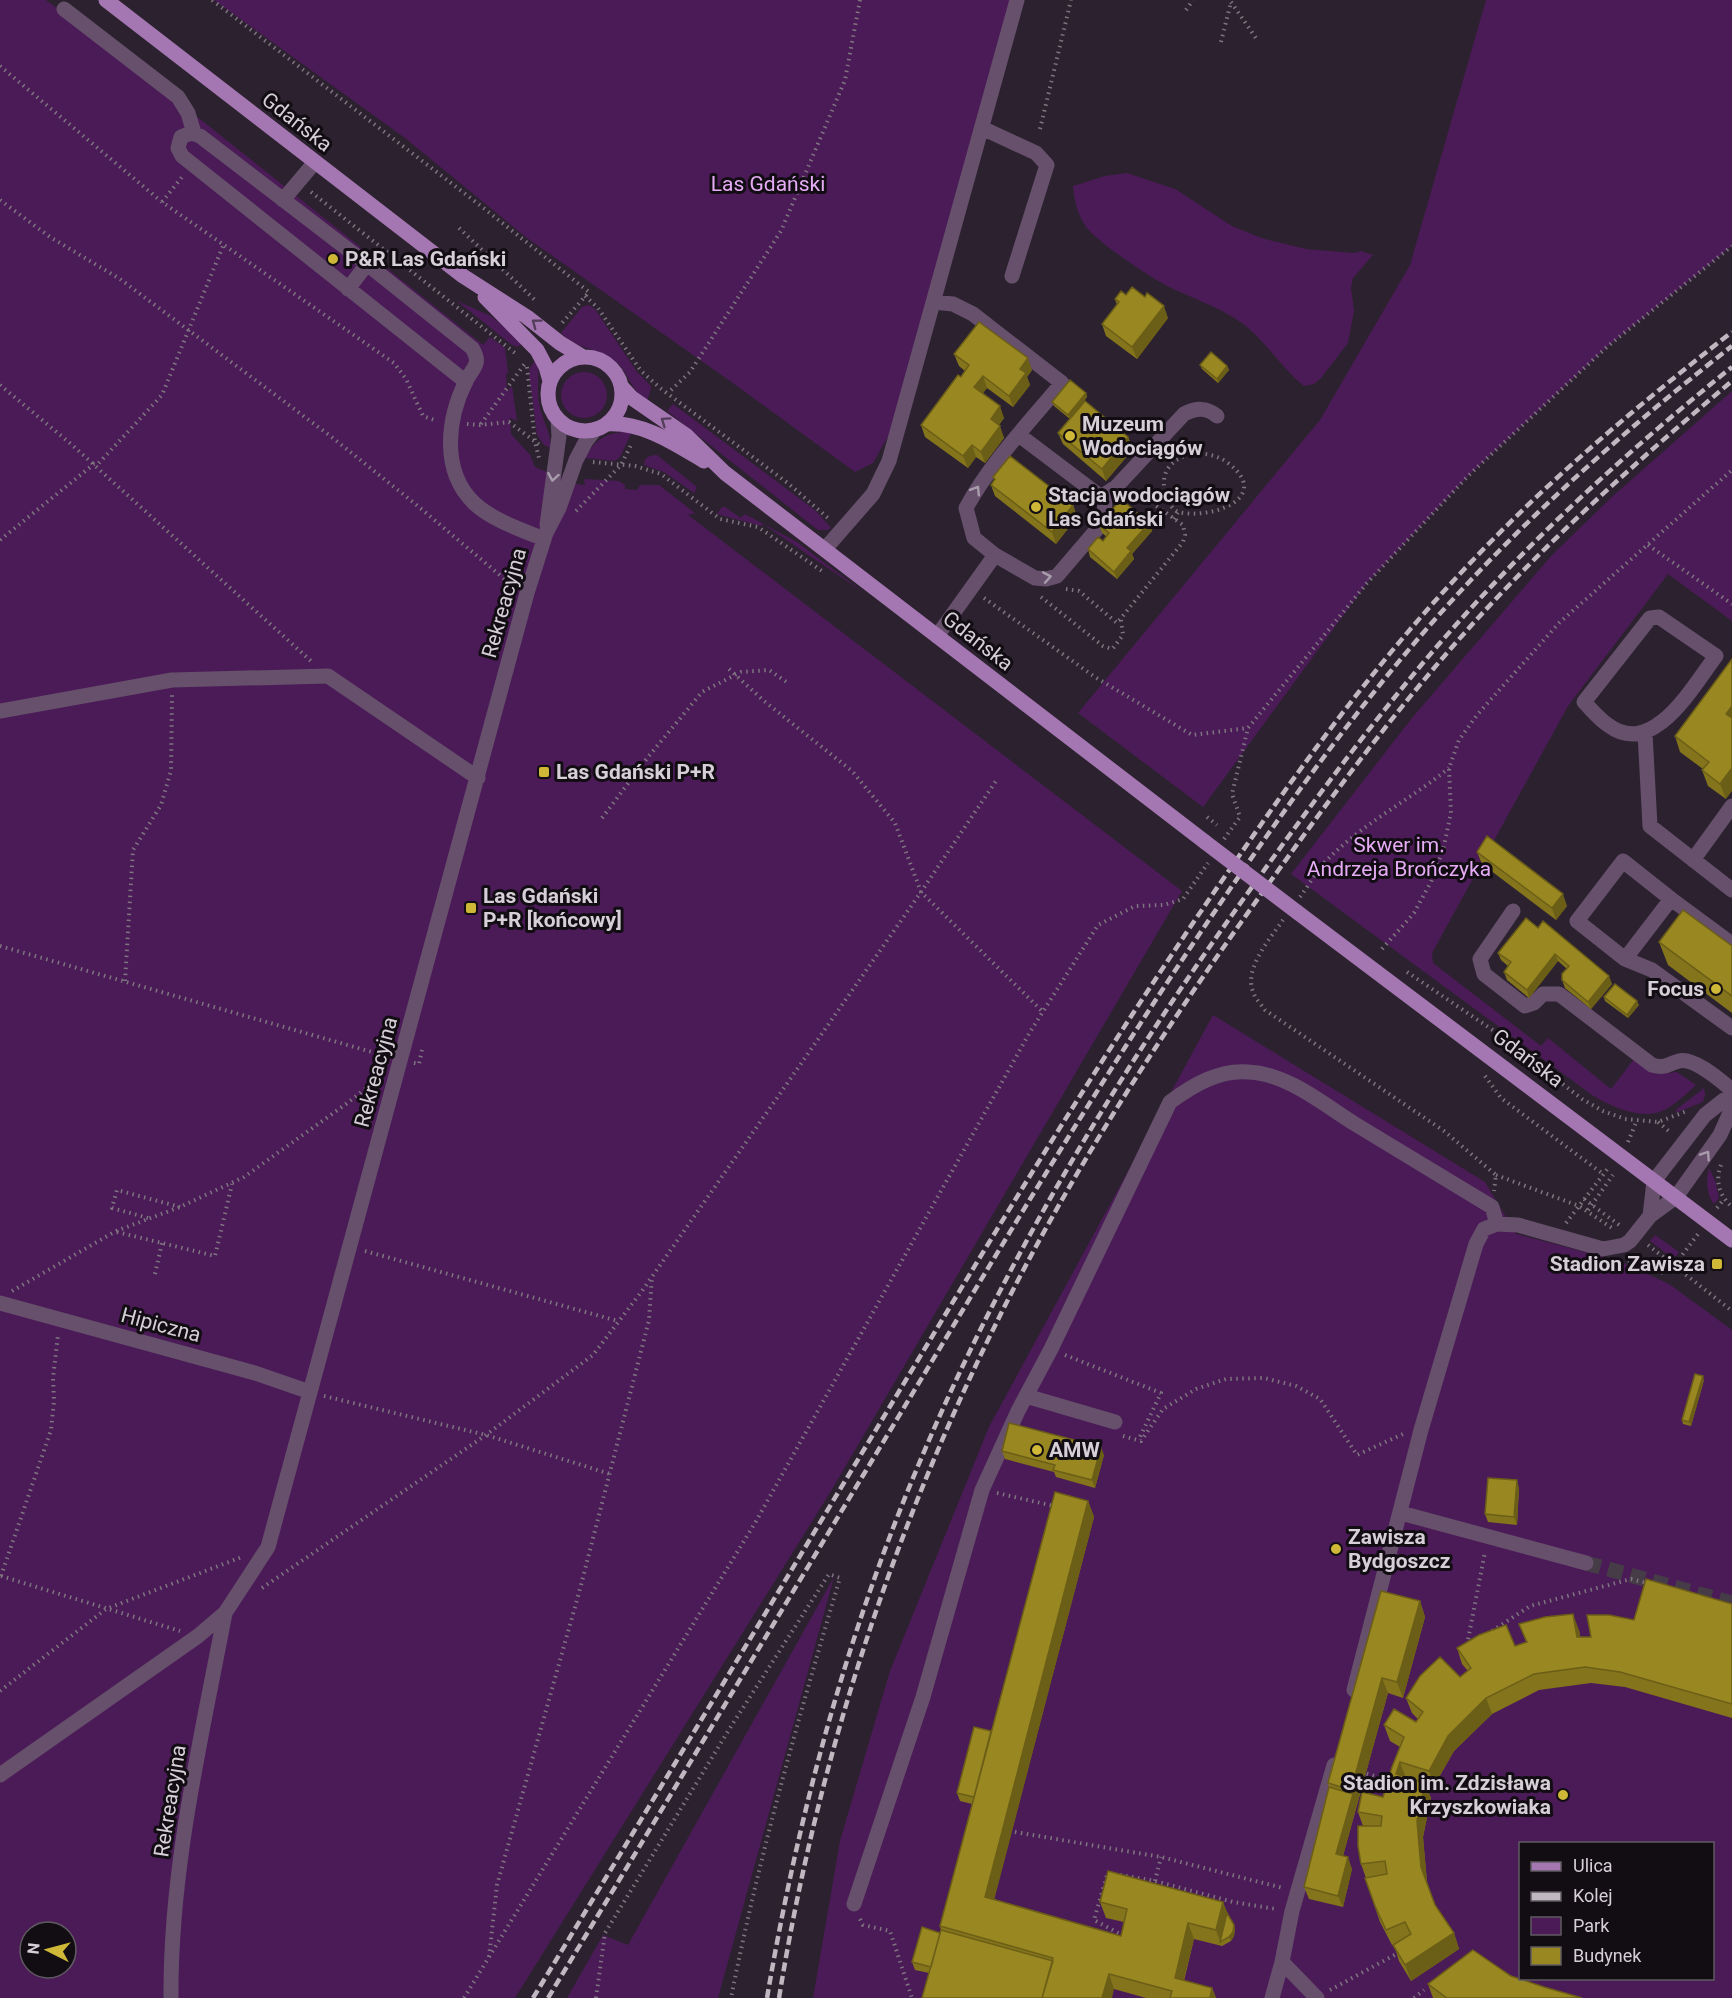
<svg xmlns="http://www.w3.org/2000/svg" width="1732" height="1998" viewBox="0 0 1732 1998" font-family="Roboto,sans-serif">
	<style>
		.green { fill: #4b1b57; fill-rule: evenodd }
		.lines { fill: none; stroke-linecap: round; stroke-linejoin: round }
		.minor-tunnel { stroke: #463c48; stroke-width: 15; stroke-dasharray: 15 8; stroke-linecap: butt }
		.path { stroke: #7e7580; stroke-width: 4; stroke-dasharray: 1.5 4.5; stroke-linecap: butt }
		.minor { stroke: #66506c; stroke-width: 15 }
		.major { stroke: #a577b2; stroke-width: 15 }
		.rail { stroke: #c0b8c1; stroke-width: 4.5; stroke-dasharray: 9 4.5; stroke-linecap: butt }
		.major-bridge { stroke: #a577b2; stroke-width: 15 }
		.wall { fill: #84741c }
		.shaded-wall { fill: #6b5e17 }
		.building { fill: #998721; stroke: #6b5e17; stroke-width: 1.5 }
		.oneway { stroke: #543d5b }
		.oneway2 { stroke: #a99cac }
		.poi-dot { fill: #cfb837; stroke: #120d13; stroke-width: 2 }
		.labels { text-anchor: middle; stroke-width: 6; stroke-linejoin: round; paint-order: stroke }
		.street-label { font-size: 21px; fill: #d6cfd7; stroke: #120d13 }
		.park-label { font-size: 21px; fill: #e5abf4; stroke: #120d13 }
		.poi-label { font-size: 21px; font-weight: bold; fill: #d6cfd7; stroke: #120d13; text-anchor: start }
	</style>
	<rect width="100%" height="100%" fill="#2c222f"/>
	<!-- green -->
	<path class="green" d="M0,0H46L160,87L483,345L490,337L505,348L508,372L506,375L507,391L512,386L517,421L510,418L511,434L530,455L535,467L575,484L585,485L584,479L619,481L625,485V489L637,490L640,485H659L695,513L688,515L1182,891L831,1491L515,1998H0ZM30,1932H66V1968H30Z
		M214,0H1012L891,431L873,463L855,472L730,381L527,238L405,138Z
		M1486,0H1732V246L1608,346L1469,475L1367,583L1203,807L1078,713L1320,420L1410,265Z
		M1127,173L1175,189L1232,226L1261,238L1306,249L1354,253L1361,251L1373,255L1353,278L1351,288L1354,311L1348,343L1321,378L1314,384L1304,386C1280,367 1265,339 1239,321C1218,307 1193,298 1169,287C1153,279 1097,242 1087,228C1078,216 1074,201 1073,186L1105,176Z
		M457,301L491,316L523,343L518,347L512,345Z
		M588,305L595,309L637,372L650,385L651,389L647,401C628,387 629,372 615,361C597,347 578,350 561,333L582,307Z
		M536,359C541,374 536,387 539,402C541,419 550,428 551,448L544,445L537,435L529,374L530,368Z
		M561 395a23 23 0 1 1 46 0a23 23 0 1 1-46 0Z
		M1732,391V621L1668,574L1568,706L1432,953L1433,963L1541,1046L1548,1038L1611,1089L1634,1059L1659,1074L1677,1072L1696,1085C1686,1094 1674,1106 1662,1111C1641,1120 1610,1106 1592,1095L1291,874L1412,718L1552,555L1613,496Z
		M673,404L816,511L831,528L828,530H818L667,411Z
		M622,432H632L620,457L615,461L585,458C594,441 604,434 622,432Z
		M657,455L697,487L694,493L664,472L644,465C645,456 649,456 657,455Z
		M722,507H725L741,518L745,514L797,542L866,594L763,524L761,526L717,514Z
		M1213,1015L1485,1182L1516,1234L1619,1261L1669,1284L1732,1330V1998H813L840,1841L890,1671L989,1427ZM1520,1844H1712V1978H1520Z
		M1704,1088L1705,1095L1703,1102L1675,1113L1677,1109Z
		M1709,1168L1715,1180L1719,1198L1714,1204C1706,1193 1706,1181 1709,1168Z
		M1655,1235L1679,1252L1676,1256L1671,1257L1650,1241Z
		M834,1577L718,1998H567L603,1935L628,1945Z"/>
	<g class="lines">
		<!-- minor-tunnel -->
		<path class="minor-tunnel" d="M1586,1563L1732,1603"/>
		<!-- path -->
		<path class="path" d="M212,0L481,206L589,292L562,323
			M1231,2L1258,41
			M1186,10L1193,0
			M1221,42L1231,2
			M0,66L162,202L394,363L406,379L423,416L437,421
			M1040,129L1071,0
			M311,192L515,353
			M0,200L50,237L120,279L329,435L413,502L514,587
			M162,202L182,177
			M459,228L536,301
			M585,296L598,308L641,371L660,388L789,484L829,519
			M527,367L535,442L539,458
			M0,385L71,444L311,661
			M671,390L690,372L781,231L845,80L860,0
			M467,424L480,425L509,422L541,446
			M481,424L526,362
			M593,462L635,466L661,474L720,519L758,527L822,571
			M576,511L621,465L632,443
			M1174,519L1178,512C1210,520 1274,498 1228,463C1200,442 1151,458 1167,498C1170,504 1172,509 1178,512
			M0,540L94,464H98L162,395L223,246
			M1648,545L1732,604
			M1066,589L1079,591L1117,623L1183,542L1185,535L1183,525L1134,490
			M1041,597L1103,646L1112,649L1114,647L1123,635L1121,620
			M984,598L1095,677L1192,735L1248,728L1367,583L1469,475L1608,346L1732,246
			M729,669L764,701L852,771L895,823L921,892L1043,1012
			M1207,817L1217,825
			M602,818L648,757L702,692L741,672L769,670L788,683
			M1224,839L1240,817L1232,794L1248,728
			M1300,897C1309,885 1317,870 1327,860C1363,823 1410,800 1449,768
			M1283,920C1270,939 1242,970 1254,994C1256,1000 1262,1005 1265,1010L1444,1131L1496,1175L1494,1191
			M0,946L386,1056
			M1382,949L1414,913L1431,882L1443,850L1451,813L1449,768L1459,740L1477,715L1559,623L1732,470
			M1407,972L1497,1033L1582,1099L1603,1111L1625,1119L1658,1122L1687,1111
			M125,981L133,850L161,805L171,771L172,695
			M414,1063L419,1064L422,1050
			M1485,1076L1501,1098L1603,1174
			M1658,1122L1671,1133
			M1628,1142L1637,1120
			M1721,1165C1715,1181 1719,1195 1732,1207
			M1496,1175L1579,1206L1615,1230
			M1584,1199L1622,1227
			M1717,1208L1724,1199
			M1588,1210L1613,1175
			M148,1218L112,1208L117,1190L180,1207
			M1566,1223L1609,1167
			M117,1232L215,1256L232,1184
			M1648,1245L1732,1311
			M365,1251L618,1321
			M1628,1260L1666,1274L1674,1266L1698,1234
			M155,1274L162,1243
			M12,1291L116,1231L180,1207L244,1177L346,1104L378,1079
			M1065,1355L1161,1393L1139,1439
			M324,1396L486,1435L610,1474
			M1123,1436L1141,1441L1163,1409L1196,1389L1226,1379L1264,1378L1296,1386L1320,1399L1357,1455L1403,1434
			M997,1493L1054,1506
			M1,1576L51,1430L54,1401L53,1378L58,1335
			M1,1576L180,1631
			M262,1588L486,1435L593,1355L642,1291L921,892L998,778
			M1492,1631L1530,1606L1631,1579L1647,1583
			M1467,1645L1485,1552
			M0,1691L106,1609L242,1557
			M1361,1772L1391,1781
			M1009,1831L1161,1857L1283,1888
			M1112,1875H1107L1094,1920L1120,1934
			M1120,1875L1155,1881L1233,1902L1276,1909
			M1155,1881L1161,1857
			M860,1919L863,1925L890,1931L912,1998
			M489,1957L755,1523L1030,1032L1098,925L1135,906L1164,905L1183,899L1208,863
			M1330,1990L1400,1952
			M464,1998L489,1957L497,1885L580,1589L649,1320L652,1276
			M596,1998L605,1933L730,1728L829,1574L840,1578C799,1716 759,1856 731,1998
			M1414,1998L1424,1990"/>
		<!-- minor -->
		<path class="minor" d="M64,9L178,97L188,113L194,133
			M982,128L1036,153L1047,165L1012,276
			M283,200L315,162
			M348,289L367,264
			M933,302L953,304L973,314L1062,383C1029,423 991,462 966,508L974,538L995,555L1035,578L1046,579L1057,576L1104,521L1105,500L1019,435
			M466,382L182,156L178,148L181,137L191,133L200,136L367,264L472,348C482,364 473,367 466,381C447,419 441,471 474,503C492,520 522,530 544,539
			M1101,497L1116,487L1184,414C1196,408 1206,407 1217,416
			M547,525L559,436L558,420
			M825,549L873,494L889,461L1017,0
			M1659,617L1716,656C1693,686 1653,759 1608,725C1599,719 1592,710 1584,702L1650,618Z
			M937,636L995,555
			M0,711L172,680L328,676L478,778
			M1645,733L1650,826L1732,890
			M1693,860L1732,806
			M1623,861L1671,899L1625,959L1577,921Z
			M1671,899L1732,944
			M1513,911L1480,959L1484,974L1525,1006L1534,1003L1543,994H1559L1652,1065C1666,1069 1667,1064 1679,1061C1694,1057 1721,1081 1732,1090
			M1625,959L1652,970L1732,1028
			M1650,1216L1654,1181L1705,1115L1724,1100L1732,1098
			M0,1303L255,1373L310,1392
			M1026,1396L1115,1422
			M1401,1513L1586,1563
			M1354,1690L1421,1430L1476,1244L1484,1229L1497,1224L1518,1225L1603,1249L1624,1245L1630,1241L1650,1216L1676,1197L1720,1135L1732,1108
			M0,1775L198,1636L225,1613L268,1547L527,593L546,533L559,508L576,460L586,441L594,431
			M854,1904L923,1697L982,1490L1018,1411L1051,1349L1170,1102C1193,1085 1220,1069 1249,1072C1288,1074 1323,1104 1355,1124C1400,1151 1446,1179 1492,1207L1497,1224
			M1282,1962L1317,1998
			M171,1998C170,1868 201,1740 225,1613
			M1272,1998L1282,1962L1292,1911L1334,1765"/>
		<!-- major -->
		<path class="major" d="M106,0L463,276L527,317L560,343L583,357
			M485,297L537,350L546,367L550,381
			M548 394a37 37 0 1 1 74 0a37 37 0 1 1-74 0Z
			M621,386L632,398L687,436L725,473L1205,842
			M607,424C643,422 674,443 704,461
			M1297,912L1732,1240"/>
		<!-- rail -->
		<path class="rail" d="M533,1998C666,1779 798,1559 930,1340C1028,1177 1128,1015 1237,859C1310,753 1386,650 1475,558C1554,475 1642,402 1732,332
			M548,1998C681,1778 813,1558 946,1338C1036,1188 1127,1039 1226,895C1292,798 1360,704 1437,617C1526,517 1627,428 1732,346
			M767,1998C798,1816 846,1637 918,1466C1003,1263 1118,1073 1247,894C1315,799 1384,705 1462,618C1544,527 1636,444 1732,367
			M779,1998C819,1751 899,1511 1014,1288C1080,1160 1159,1038 1242,921C1317,816 1392,712 1479,617C1557,532 1643,456 1732,381"/>
		<!-- major-bridge -->
		<path class="major-bridge" d="M1205,842L1297,912"/>
	</g>
	<!-- wall -->
	<path class="wall" d="M1126,295L1168,318L1137,359L1106,336L1102,324L1117,305L1115,299Z
		M954,354L1032,370L1027,377L1030,385L1013,407L987,388L983,393L1004,418L999,425L1004,438L985,463L976,457L968,468L925,437L921,425L965,371L959,366Z
		M1200,365L1227,366L1229,370L1218,383L1202,369Z
		M1086,393L1087,397L1070,419L1054,406L1052,402Z
		M1058,433L1128,437L1133,449L1106,481L1063,444Z
		M993,477L1073,505L1077,517L1056,544L995,496L991,485L994,480Z
		M1149,523L1152,531L1132,554L1134,559L1117,579L1090,557L1088,549L1103,541L1107,537L1102,533L1099,525Z
		M1732,659L1726,799L1708,786L1702,770L1703,769L1680,752L1675,736Z
		M1477,852L1567,906L1556,920L1482,864Z
		M1526,918L1612,984L1591,1009L1565,988L1562,980L1567,969L1558,961L1529,998L1507,980L1504,972L1508,966L1501,960L1498,953Z
		M1659,942L1732,946V1013L1668,965Z
		M1604,997L1639,1005L1628,1018L1605,1001Z
		M1704,1380L1691,1426L1683,1424L1682,1420Z
		M1002,1451L1104,1455L1095,1488L1056,1477L1054,1472L1005,1459Z
		M1519,1488L1517,1525L1488,1522L1485,1514Z
		M1088,1501L1094,1517L994,1899L1121,1936L1124,1922L1106,1918L1100,1902H1223L1227,1913L1235,1929L1234,1936L1231,1941L1222,1946L1194,1939L1184,1981L1212,1988L1216,1998H1146L1114,1989L929,1973L915,1970L912,1962L940,1933L941,1930L940,1926L972,1804L960,1801L957,1793L991,1731Z
		M1420,1601L1425,1617L1403,1698L1388,1693L1343,1856L1352,1869L1343,1907L1309,1899L1304,1887L1329,1787L1328,1783Z
		M1732,1604V1718L1625,1687L1591,1683L1539,1690L1492,1714L1454,1751L1434,1786L1425,1784L1431,1798L1423,1837L1427,1882L1435,1905L1454,1933L1459,1949L1411,1981L1399,1961L1394,1945H1392L1380,1922L1365,1878H1366L1361,1864L1363,1826L1358,1812L1383,1797L1400,1747L1390,1741L1384,1725L1416,1722L1418,1719L1412,1713L1406,1698L1460,1677L1468,1671L1462,1664L1457,1648L1515,1646L1526,1642L1519,1624L1579,1630L1580,1637H1591L1634,1620Z
		M1511,1976L1544,1987L1582,1998H1433L1428,1984Z"/>
	<!-- shaded-wall -->
	<path class="shaded-wall" d="M1164,306L1168,318L1137,359L1132,347Z
		M1028,358L1032,370L1027,377L1030,385L1013,407L1009,396L1020,369Z
		M1227,366L1229,370L1218,383L1217,379Z
		M983,376L987,388L978,399L974,387Z
		M1086,393L1087,397L1070,419L1068,415Z
		M1000,406L1004,418L995,430L991,419Z
		M1000,426L1004,438L985,463L981,452Z
		M1128,437L1133,449L1106,481L1102,469Z
		M972,445L976,457L968,468L963,456Z
		M1073,505L1077,517L1056,544L1052,532Z
		M1149,523L1152,531L1132,554L1134,559L1117,579L1114,572L1127,548Z
		M1732,706V729L1726,714Z
		M1732,768V791L1726,799L1720,784Z
		M1563,894L1567,906L1556,920L1552,908Z
		M1555,954L1558,961L1529,998L1527,990Z
		M1609,976L1612,984L1591,1009L1588,1002Z
		M1637,1001L1639,1005L1628,1018L1627,1015Z
		M1703,1376L1704,1380L1691,1426L1689,1422Z
		M1101,1447L1104,1455L1095,1488L1092,1480Z
		M1517,1480L1519,1488L1517,1525L1514,1517Z
		M1088,1501L1094,1517L991,1912L985,1897Z
		M1420,1601L1425,1617L1403,1698L1397,1682Z
		M1573,1614L1579,1630L1583,1653L1577,1637Z
		M1382,1678L1388,1693L1340,1866L1336,1854L1353,1794L1351,1790Z
		M1486,1698L1492,1714L1454,1751L1434,1786L1429,1771L1448,1736Z
		M1400,1762L1406,1778L1396,1774Z
		M1425,1783L1431,1798L1423,1837L1427,1882L1421,1867L1417,1821Z
		M1348,1857L1352,1869L1343,1907L1338,1896Z
		M1223,1902L1229,1917L1220,1942L1222,1946L1216,1930Z
		M1188,1923L1194,1939L1180,1994L1175,1978Z
		M1234,1925L1235,1929L1234,1936L1231,1941L1229,1937Z
		M1454,1933L1459,1949L1411,1981L1405,1965Z
		M1109,1974L1114,1989L1112,1998H1102Z
		M1212,1988L1216,1998H1210Z"/>
	<!-- building -->
	<path class="building" d="M1132,287L1145,297L1147,293L1164,306L1132,347L1102,324L1119,302L1115,299L1121,291L1126,295Z
		M979,322L1028,358L1020,369L1026,373L1009,396L983,376L974,387L1000,406L991,419L1000,426L981,452L972,445L963,456L921,425L958,375L961,377L969,365L954,354Z
		M1211,352L1227,366L1217,379L1200,365Z
		M1070,380L1086,393L1068,415L1052,402Z
		M1085,401L1128,437L1102,469L1058,433Z
		M1010,456L1073,505L1052,532L991,485L995,479L993,477Z
		M1121,499L1149,523L1127,548L1131,551L1114,572L1088,549L1098,537L1103,541L1109,533L1099,525Z
		M1732,659V706L1726,714L1732,718V768L1720,784L1702,770L1709,762L1675,736Z
		M1487,836L1563,894L1552,908L1477,852Z
		M1683,910L1732,946V996L1659,942Z
		M1526,918L1538,928L1543,921L1609,976L1588,1002L1562,980V974L1569,966L1555,954L1527,990L1504,972L1511,962L1498,953Z
		M1615,984L1637,1001L1627,1015L1604,997Z
		M1695,1374L1703,1376L1689,1422L1682,1420Z
		M1009,1423L1101,1447L1092,1480L1053,1470L1055,1465L1002,1451Z
		M1488,1478L1517,1480L1514,1517L1485,1514Z
		M1055,1492L1088,1501L985,1897L1121,1936L1127,1909L1100,1902L1108,1871L1223,1902L1216,1930L1188,1923L1175,1978L1212,1988L1210,1998H1170L1172,1991L1109,1974L1102,1998H1042L1053,1958L940,1926Z
		M1646,1579L1732,1604V1704L1620,1672L1585,1667L1534,1674L1486,1698L1448,1736L1429,1771L1400,1762L1396,1774L1425,1783L1417,1821L1421,1867L1435,1905L1454,1933L1405,1965L1393,1945L1411,1934L1405,1922L1386,1930L1375,1906L1365,1878L1387,1874L1385,1861L1361,1864L1358,1846V1826H1381L1382,1816L1358,1812L1362,1792L1383,1797L1392,1767L1404,1737L1384,1725L1394,1709L1416,1722L1423,1712L1406,1698L1420,1676L1440,1657L1460,1677L1471,1668L1457,1648L1479,1635L1506,1625L1515,1646L1527,1642L1519,1624L1545,1617L1573,1614L1577,1637H1591L1587,1615H1609L1634,1620Z
		M1381,1591L1420,1601L1397,1682L1382,1678L1351,1790L1328,1783Z
		M974,1727L991,1731L974,1797L957,1793Z
		M1329,1787L1353,1794L1336,1854L1348,1857L1338,1896L1304,1887Z
		M1227,1913L1234,1925L1233,1932L1229,1937L1220,1942Z
		M922,1927L940,1933L931,1967L912,1962Z
		M941,1930L1053,1961L1042,1998H922Z
		M1473,1950L1511,1976L1544,1987L1582,1998H1447L1428,1984Z"/>
	<!-- one-way arrows -->
	<defs><path id="oneway-chevron" d="M-2-3.5L2.5 0L-2 3.5" fill="none" stroke-width="1.6" stroke-linecap="round" stroke-linejoin="round" transform="scale(1.5)"/></defs>
	<g class="oneway">
		<use href="#oneway-chevron" transform="translate(536 323) rotate(-143)"/>
		<use href="#oneway-chevron" transform="translate(665 421) rotate(-145)"/>
	</g>
	<g class="oneway2">
		<use href="#oneway-chevron" transform="translate(553 477) rotate(100)"/>
		<use href="#oneway-chevron" transform="translate(976 490) rotate(-58)"/>
		<use href="#oneway-chevron" transform="translate(1047 577) rotate(-10)"/>
		<use href="#oneway-chevron" transform="translate(1706 1155) rotate(-56)"/>
	</g>
	<!-- markers -->
	<g class="poi-dot">
		<circle cx="333" cy="259" r="6"/>
		<circle cx="1070" cy="436" r="6"/>
		<circle cx="1036" cy="507" r="6"/>
		<rect x="538" y="766" width="12" height="12" rx="3"/>
		<rect x="465" y="902" width="12" height="12" rx="3"/>
		<circle cx="1716" cy="989" r="6"/>
		<rect x="1711" y="1258" width="12" height="12" rx="3"/>
		<circle cx="1037" cy="1450" r="6"/>
		<circle cx="1336" cy="1549" r="6"/>
		<circle cx="1563" cy="1795" r="6"/>
	</g>
	<g class="labels">
		<!-- street labels -->
		<g class="street-label">
			<text transform="translate(297 122) rotate(38)" y="7">Gdańska</text>
			<text transform="translate(504 603) rotate(-74)" y="7">Rekreacyjna</text>
			<text transform="translate(978 641) rotate(38)" y="7">Gdańska</text>
			<text transform="translate(1528 1058) rotate(37)" y="7">Gdańska</text>
			<text transform="translate(376 1072) rotate(-75)" y="7">Rekreacyjna</text>
			<text transform="translate(161 1325) rotate(15)" y="7">Hipiczna</text>
			<text transform="translate(170 1801) rotate(-81)" y="7">Rekreacyjna</text>
		</g>
		<!-- park labels -->
		<g class="park-label">
			<text x="768" y="191">Las Gdański</text>
			<text x="1399" y="852">Skwer im.<tspan x="1399" dy="24">Andrzeja Brończyka</tspan></text>
		</g>
		<!-- poi labels -->
		<g class="poi-label">
			<text x="345" y="266">P&amp;R Las Gdański</text>
			<text x="1082" y="431">Muzeum<tspan x="1082" dy="24">Wodociągów</tspan></text>
			<text x="1048" y="502">Stacja wodociągów<tspan x="1048" dy="24">Las Gdański</tspan></text>
			<text x="556" y="779">Las Gdański P+R</text>
			<text x="483" y="903">Las Gdański<tspan x="483" dy="24">P+R [końcowy]</tspan></text>
			<text x="1704" y="996" text-anchor="end">Focus</text>
			<text x="1705" y="1271" text-anchor="end">Stadion Zawisza</text>
			<text x="1049" y="1457">AMW</text>
			<text x="1348" y="1544">Zawisza<tspan x="1348" dy="24">Bydgoszcz</tspan></text>
			<text x="1551" y="1790" text-anchor="end">Stadion im. Zdzisława<tspan x="1551" dy="24">Krzyszkowiaka</tspan></text>
		</g>
	</g>
	<!-- legend -->
	<rect x="1519" y="1842" width="195" height="138" fill="#120d13" stroke="#605b61" stroke-width="1.5"/>
	<rect x="1531" y="1862" width="30" height="9" fill="#a577b2" stroke="#605b61" stroke-width="1.5"/>
	<text x="1573" y="1872" font-size="18" fill="#d6cfd7">Ulica</text>
	<rect x="1531" y="1892" width="30" height="9" fill="#c0b8c1" stroke="#605b61" stroke-width="1.5"/>
	<text x="1573" y="1902" font-size="18" fill="#d6cfd7">Kolej</text>
	<rect x="1531" y="1917" width="30" height="18" fill="#4b1b57" stroke="#605b61" stroke-width="1.5"/>
	<text x="1573" y="1932" font-size="18" fill="#d6cfd7">Park</text>
	<rect x="1531" y="1947" width="30" height="18" fill="#998721" stroke="#605b61" stroke-width="1.5"/>
	<text x="1573" y="1962" font-size="18" fill="#d6cfd7">Budynek</text>
	<!-- north arrow -->
	<g transform="translate(48 1950) rotate(276)"><circle r="28" fill="#120d13" stroke="#605b61" stroke-width="1.5"/>
	<path d="M0-4.5L10 22L0 15L-10 22Z" fill="#cfb837"/>
	<text y="-9" font-size="16" font-weight="bold" text-anchor="middle" fill="#d6cfd7">N</text>
	</g>
</svg>
